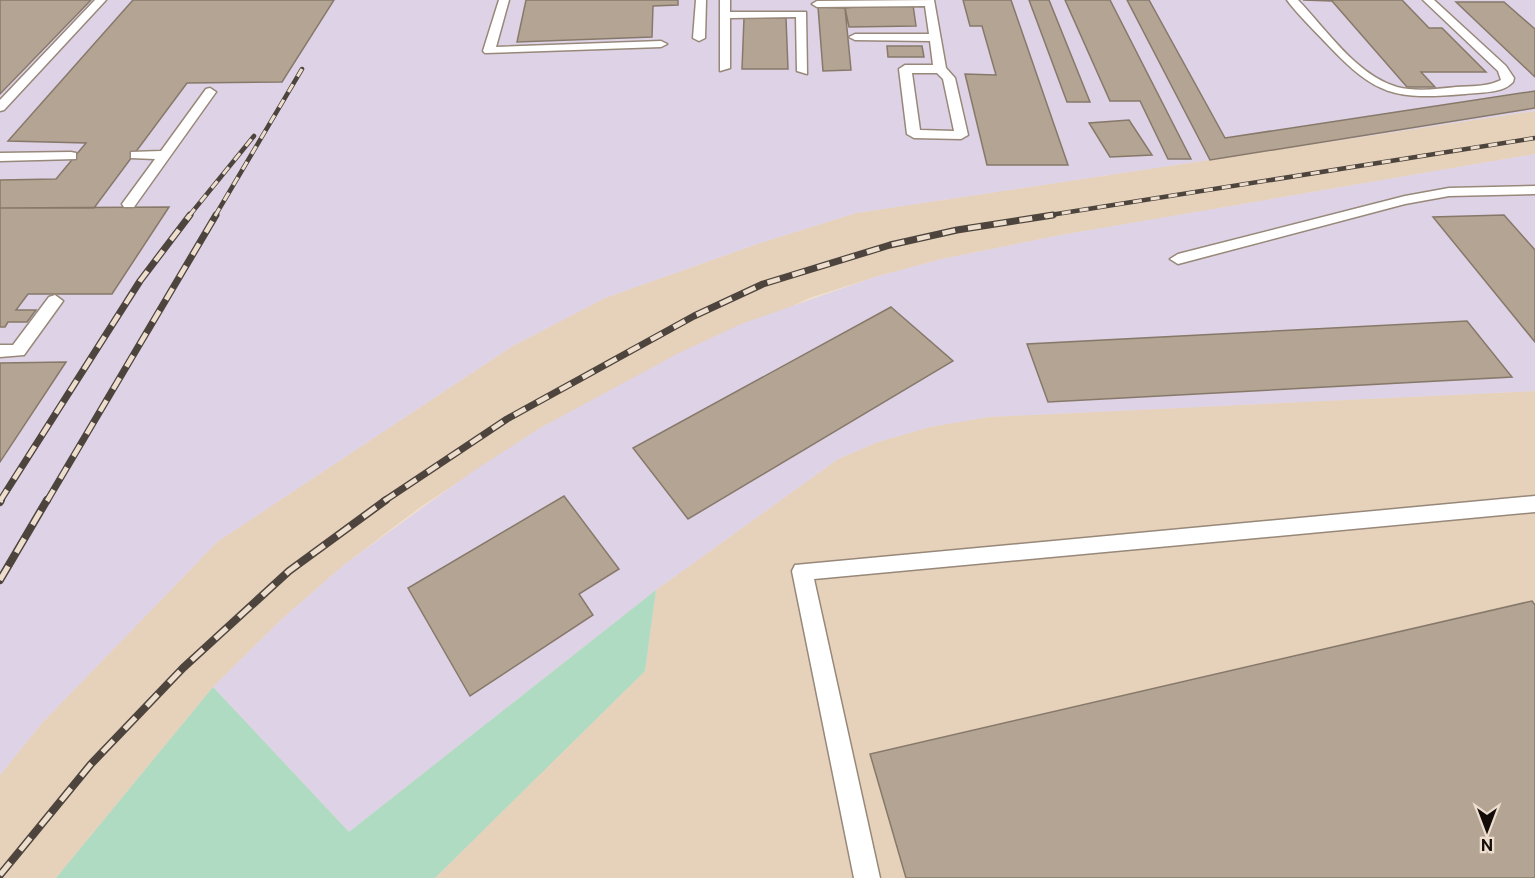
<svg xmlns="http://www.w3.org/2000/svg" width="1535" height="878" viewBox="0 0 1535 878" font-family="'Public Sans',sans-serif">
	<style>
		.built { fill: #e6d1bb }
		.industrial { fill: #ded2e6 }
		.green { fill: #afdbc2 }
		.building { fill: #b3a494; stroke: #87796a; stroke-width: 1.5 }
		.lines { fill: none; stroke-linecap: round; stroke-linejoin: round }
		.service-casing { stroke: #978879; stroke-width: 3 }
		.service { fill: #fff; fill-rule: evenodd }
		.rail-far2-casing { stroke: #4d453d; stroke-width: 4.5 }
		.rail-far1-casing { stroke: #4d453d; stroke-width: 7 }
		.rail-casing { stroke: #4d453d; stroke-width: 8 }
		.rail-far2 { stroke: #eedece; stroke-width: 3; stroke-dasharray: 9; stroke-linecap: butt }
		.rail-far1 { stroke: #eedece; stroke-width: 4.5; stroke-dasharray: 13; stroke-linecap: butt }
		.rail { stroke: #eedece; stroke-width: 5; stroke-dasharray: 16; stroke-linecap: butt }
	</style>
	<rect width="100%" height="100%" fill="#eedece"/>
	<!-- built -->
	<path class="built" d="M1535,111V154L1061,235L942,259L875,277L809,298L540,428L419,508L345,564L283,618L213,687L56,878H0V775L42,723L217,542L511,347L605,298L760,243L856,213Z
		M1535,391V878H435L645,671L656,590L838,459L878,442L930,427L988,417Z"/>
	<!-- industrial -->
	<path class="industrial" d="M0,0H1535V111L856,213L760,243L605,298L511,347L217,542L42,723L0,775Z
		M1535,154V391L988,417L930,427L878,442L838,459L656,590L349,832L213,687L283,618L345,564L472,472L540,428L677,354L741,324L875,277L942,259L1061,235Z"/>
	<!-- green -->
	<path class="green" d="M656,590L645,671L435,878H56L213,687L349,832Z"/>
	<!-- building -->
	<path class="building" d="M0,0H91L0,94Z
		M133,0H334L282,82L187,83L94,208H0V180L56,179L86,143L8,141Z
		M526,0H678V5L653,6L652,37L517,42Z
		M963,0H1011L1068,165H987L965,74L996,75L982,26H970Z
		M1029,0H1049L1090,102H1067Z
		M1065,0H1110L1191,159H1168L1140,101H1110Z
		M1127,0H1149L1225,138L1535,91V108L1210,160Z
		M1303,0H1402L1429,28H1442L1486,72H1421L1435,87H1407L1332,1Z
		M1456,2H1504L1535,29V77Z
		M875,5H913L916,26L849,27L845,8Z
		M818,7L845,8L851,70L823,71Z
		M744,18H786L788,69H742Z
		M887,46H922L924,57H888Z
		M1129,120L1152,155L1110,157L1089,123Z
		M169,207L112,294H28L16,310H36L27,322H8L5,327H0V208Z
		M1504,215L1535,250V342L1433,217Z
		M891,307L953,361L688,519L633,448Z
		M1467,321L1512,377L1048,402L1027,344Z
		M66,362L0,462V363Z
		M564,496L619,569L579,594L593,615L470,696L408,588Z
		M1532,601L1535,605V878H906L870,754Z"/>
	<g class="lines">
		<!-- service casing -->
		<g class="service-casing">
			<path id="service" d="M95,0H106L4,110L0,111V100Z
				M499,0H509L496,47L661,41L667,44L661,47L485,53L483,51Z
				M696,0H706L705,38L699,41L693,38Z
				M720,0H730V12H806L807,74L797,71L796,17L730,18V68L720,71Z
				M934,0L946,68L955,78L968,135L961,139L914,138L907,134L899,69L905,65H933L930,41L855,40L849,37L855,34H929L925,6L817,7L812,4L817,1ZM912,73H937L943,79L954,131L920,130Z
				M1287,0H1298C1326,29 1356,75 1397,87C1416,92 1437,89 1456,87C1471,86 1487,87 1501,80L1498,71L1423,0H1434L1506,66L1514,78L1513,82C1502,94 1480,92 1465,94C1395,100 1376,96 1327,44C1314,30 1299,16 1287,0Z
				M210,88L216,92L134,207H124L122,204L155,159L131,158V152L161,151L206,89Z
				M71,152L76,153V159L0,161V153Z
				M1535,186V194L1449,196L1405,204L1178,264L1170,259L1178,254L1405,196L1449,188Z
				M55,295L63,301L24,355L0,357V345H13L49,297Z
				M1535,496V512L814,579L880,878H854L792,571L795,565Z"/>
		</g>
		<!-- service -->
		<use href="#service" class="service"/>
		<!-- rail-far2 casing -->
		<g class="rail-far2-casing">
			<path id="rail-far2" d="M189,216L254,136
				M215,216L302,69
				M1044,216L1535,138"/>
		</g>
		<!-- rail-far1 casing -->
		<g class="rail-far1-casing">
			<path id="rail-far1" d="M0,501L140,281L190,215
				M47,501L216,215
				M384,501L507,419L694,316L763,284L890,245L957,230L1053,215"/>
		</g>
		<!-- rail casing -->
		<g class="rail-casing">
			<path id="rail" d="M0,502L1,500
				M0,580L47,500
				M0,875L91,764L183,668L289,571L386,500"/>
		</g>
		<!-- rail-far2 -->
		<use href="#rail-far2" class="rail-far2"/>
		<!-- rail-far1 -->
		<use href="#rail-far1" class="rail-far1"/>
		<!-- rail -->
		<use href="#rail" class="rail"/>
	</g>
	<!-- north arrow -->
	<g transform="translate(1487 830) rotate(180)" stroke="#eedece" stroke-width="4.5" paint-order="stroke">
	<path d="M0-4.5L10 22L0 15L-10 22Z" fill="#120d08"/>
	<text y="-9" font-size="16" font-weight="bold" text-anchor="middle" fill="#120d08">N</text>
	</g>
</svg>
